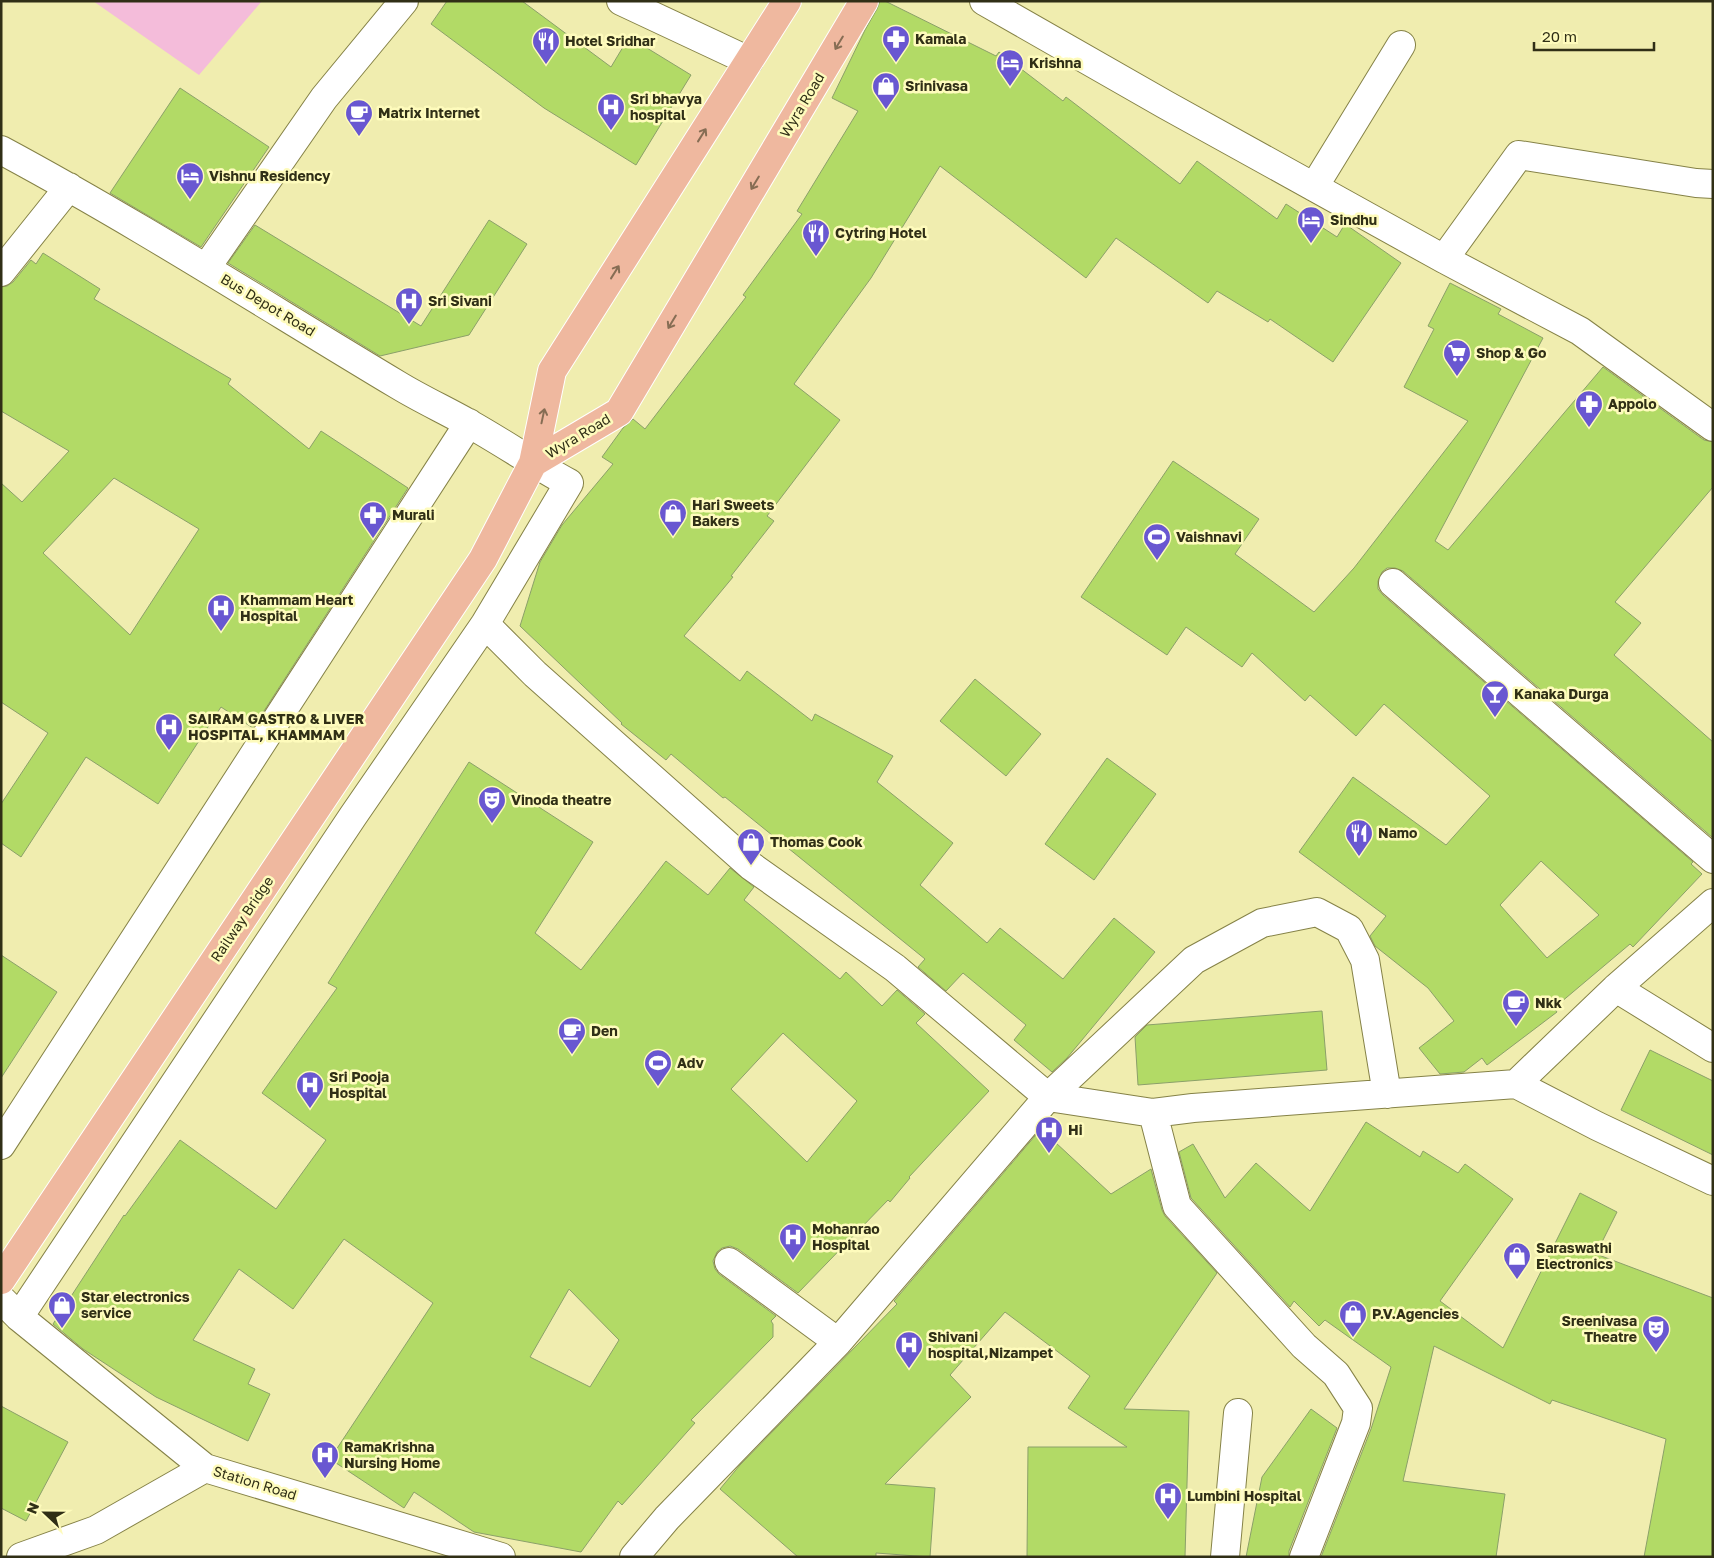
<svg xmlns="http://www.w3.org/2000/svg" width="1714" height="1558" viewBox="0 0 1714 1558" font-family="'Golos Text',sans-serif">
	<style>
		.green { fill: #f4bcda }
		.building { fill: #b2da66; stroke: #8ba069; fill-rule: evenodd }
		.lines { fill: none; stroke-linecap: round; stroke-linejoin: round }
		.minor-casing { stroke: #858247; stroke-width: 30 }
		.major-casing { stroke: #fff; stroke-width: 30 }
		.minor { stroke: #fff; stroke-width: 28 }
		.major { stroke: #efb89f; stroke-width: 28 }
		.oneway { stroke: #866d54 }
		.labels { text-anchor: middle; stroke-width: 5; stroke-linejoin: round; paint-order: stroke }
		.poi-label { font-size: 14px; font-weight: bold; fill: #302f16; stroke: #fefbbc; text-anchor: start }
		.street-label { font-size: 14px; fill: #302f16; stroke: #fefbbc }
	</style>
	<rect width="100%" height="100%" fill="#f0edaf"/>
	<!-- green -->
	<path class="green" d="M93,1H262L199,75Z"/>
	<!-- building -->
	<path class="building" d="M447,1H522L611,67L629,37L691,75L636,165L544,108L431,24Z
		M880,1H885L996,56L999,52L1063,101L1066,97L1180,184L1197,161L1277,219L1286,204L1337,237L1345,224L1401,263L1333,362L1270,319L1268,322L1217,291L1208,303L1116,238L1086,278L940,166L871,278L794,384L840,420L767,516L774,521L731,576L733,577L684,636L740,681L747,671L812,721L815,714L893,756L877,782L953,843L920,885L987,943L1000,928L1063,979L1114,918L1155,952L1067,1058L1052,1072L1014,1040L1026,1025L963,973L946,991L918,967L925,959L725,797L723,798L671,754L666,760L621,724L622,723L520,626L540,562L562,525L613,464L602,457L623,428L633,419L645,429L746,297L743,295L802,214L797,211L858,111L832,98L865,30L877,9Z
		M180,88L269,147L201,247L110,193Z
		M489,220L527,244L469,335L380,356L228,263L255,225L421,326Z
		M43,253L100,289L94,299L231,379L228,384L309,449L321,431L408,488L253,728L221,707L158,804L86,757L21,857L1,843V804L48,733L1,702V483L22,502L69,451L1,411V287L7,286L13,282L31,260L36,264ZM114,478L199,529L130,635L43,553Z
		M1450,283L1501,309L1498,314L1543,338L1435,541L1448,550L1603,367L1704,440L1713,442V487L1615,602L1641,623L1614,655L1713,742V838L1403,571L1395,568H1387L1382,572L1378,581V589L1383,595L1693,862L1691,864L1702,874L1633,947L1630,944L1554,1008L1557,1012L1487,1065L1482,1058L1464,1072L1440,1074L1419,1048L1454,1021L1428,988L1375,946L1370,936L1386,916L1299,852L1353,777L1446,845L1490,796L1384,704L1356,736L1310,695L1305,701L1252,653L1242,667L1186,627L1167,655L1081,597L1173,461L1259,519L1235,554L1314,612L1354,568L1468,421L1404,387L1434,329L1428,326ZM1541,861L1599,915L1547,958L1500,905Z
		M975,679L1041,734L1006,776L940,721Z
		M1107,758L1156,794L1094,880L1045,844Z
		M469,762L593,842L535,933L581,970L666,861L708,895L730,868L754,887L744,900L840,979L846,972L882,1006L897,990L925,1014L916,1023L989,1091L909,1177L910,1178L890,1202L888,1200L798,1293L738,1249L730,1246L722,1248L717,1252L713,1261L715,1269L719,1274L776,1316L771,1321L773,1324V1337L691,1420L695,1423L622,1505L618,1501L581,1552L474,1532L414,1492L404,1508L330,1459L433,1303L344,1239L293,1309L239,1269L193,1340L255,1369L248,1384L270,1394L248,1441L156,1397L83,1349L53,1324L124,1215L125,1216L180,1140L276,1209L326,1140L262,1093L337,988L328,983ZM783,1033L857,1101L807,1162L731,1089ZM569,1289L619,1340L590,1387L530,1357Z
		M1,955L57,992L1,1078Z
		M1322,1011L1327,1070L1138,1085L1135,1037L1147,1025Z
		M1650,1050L1713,1081V1155L1621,1110Z
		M1366,1122L1420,1157L1423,1151L1458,1173L1465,1164L1513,1199L1440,1301L1503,1348L1580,1193L1617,1212L1596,1254L1713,1298V1557H1644L1666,1439L1552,1400L1550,1404L1434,1346L1403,1481L1505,1494L1496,1557H1321L1371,1429L1391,1367L1325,1320L1319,1326L1294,1301L1290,1307L1191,1198L1179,1152L1193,1144L1225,1198L1256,1163L1310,1211Z
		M1041,1129L1111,1194L1151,1169L1162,1210L1165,1216L1217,1273L1124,1409L1189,1411L1185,1557H1027L1028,1447H1127L1068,1408L1090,1376L1005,1312L950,1375L971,1397L885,1484L935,1488L930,1557L876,1553V1557H798L720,1489L740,1465L897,1304L894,1301Z
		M1,1406L68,1442L26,1521L1,1508Z
		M1311,1409L1337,1428L1289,1551V1557H1246L1262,1477Z"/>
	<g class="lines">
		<!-- minor casing -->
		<g class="minor-casing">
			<path id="minor" d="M621,1L749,61
				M984,1L1166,105L1444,259L1580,331L1713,427
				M1,150C137,223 266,306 398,385C421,399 445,410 468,423C502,442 534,464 569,483L485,624L353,816L19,1317
				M1314,187L1401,45
				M1444,259L1519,155L1696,183L1713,184
				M206,268L324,98L404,1
				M1,272L69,187
				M1393,583L1713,859
				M485,624L535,674L751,866L895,968L1048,1097L838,1342L667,1518L634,1557
				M1616,988L1713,1048
				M1516,1084L1597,1126L1713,1181
				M1048,1097L1153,1113L1193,1108L1516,1084L1616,988L1713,903
				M1048,1097L1194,960L1262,923L1317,912L1349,929L1365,960L1387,1094
				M1153,1113L1177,1206L1304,1346L1336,1374L1358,1408L1356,1423L1304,1557
				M1,1145L469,423
				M729,1262L838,1342
				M1,1299L19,1317L205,1468L501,1557
				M21,1557L96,1530L205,1468
				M1225,1557L1238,1413"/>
		</g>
		<!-- major casing -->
		<g class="major-casing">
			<path id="major" d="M533,463L619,412L864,1
				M1,1280L483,559L533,463L552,371L787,1"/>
		</g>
		<!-- minor -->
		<use href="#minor" class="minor"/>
		<!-- major -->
		<use href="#major" class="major"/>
	</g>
	<!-- one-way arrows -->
	<defs><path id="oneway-shaft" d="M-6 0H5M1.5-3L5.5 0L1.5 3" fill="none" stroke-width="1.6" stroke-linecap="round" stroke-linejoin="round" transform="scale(1.25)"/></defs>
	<g class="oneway">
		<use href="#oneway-shaft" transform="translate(839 43) rotate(121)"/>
		<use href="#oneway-shaft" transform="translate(702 135) rotate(-58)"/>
		<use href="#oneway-shaft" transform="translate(755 183) rotate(121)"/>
		<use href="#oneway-shaft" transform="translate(615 272) rotate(-58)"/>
		<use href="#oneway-shaft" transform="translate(672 322) rotate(121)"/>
		<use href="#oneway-shaft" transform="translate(543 416) rotate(-78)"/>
	</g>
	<!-- icons -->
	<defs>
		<g id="pharmacy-pin" transform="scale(1.4375)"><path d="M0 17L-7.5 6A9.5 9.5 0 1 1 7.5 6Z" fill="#6957d1" stroke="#fefbbc"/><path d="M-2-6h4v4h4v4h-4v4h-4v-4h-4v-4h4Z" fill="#fff"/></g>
		<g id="restaurant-pin" transform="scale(1.4375)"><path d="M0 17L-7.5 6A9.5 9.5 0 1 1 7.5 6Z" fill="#6957d1" stroke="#fefbbc"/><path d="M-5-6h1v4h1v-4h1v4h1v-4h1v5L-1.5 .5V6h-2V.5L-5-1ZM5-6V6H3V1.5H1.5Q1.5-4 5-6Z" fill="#fff"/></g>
		<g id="hotel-pin" transform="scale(1.4375)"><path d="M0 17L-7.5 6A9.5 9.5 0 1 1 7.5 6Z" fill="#6957d1" stroke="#fefbbc"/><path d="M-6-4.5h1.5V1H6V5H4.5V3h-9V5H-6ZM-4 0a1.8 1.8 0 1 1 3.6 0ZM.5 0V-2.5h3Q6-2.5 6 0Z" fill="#fff"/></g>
		<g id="shop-pin" transform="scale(1.4375)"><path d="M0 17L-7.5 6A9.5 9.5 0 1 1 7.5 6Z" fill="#6957d1" stroke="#fefbbc"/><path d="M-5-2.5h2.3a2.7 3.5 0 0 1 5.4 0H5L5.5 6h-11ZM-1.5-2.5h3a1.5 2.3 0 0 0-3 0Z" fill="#fff"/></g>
		<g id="hospital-pin" transform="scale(1.4375)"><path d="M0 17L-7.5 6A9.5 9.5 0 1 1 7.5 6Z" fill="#6957d1" stroke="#fefbbc"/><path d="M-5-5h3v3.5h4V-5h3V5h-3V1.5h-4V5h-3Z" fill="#fff"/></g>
		<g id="cafe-pin" transform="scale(1.4375)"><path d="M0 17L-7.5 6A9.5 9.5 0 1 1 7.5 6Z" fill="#6957d1" stroke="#fefbbc"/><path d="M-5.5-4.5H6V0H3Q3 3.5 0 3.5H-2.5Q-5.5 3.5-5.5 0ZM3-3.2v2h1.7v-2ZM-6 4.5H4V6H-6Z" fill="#fff"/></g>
		<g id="supermarket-pin" transform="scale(1.4375)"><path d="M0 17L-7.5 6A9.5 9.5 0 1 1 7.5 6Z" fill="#6957d1" stroke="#fefbbc"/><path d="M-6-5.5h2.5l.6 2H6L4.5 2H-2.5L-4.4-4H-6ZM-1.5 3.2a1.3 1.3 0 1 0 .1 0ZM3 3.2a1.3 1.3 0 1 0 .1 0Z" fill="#fff"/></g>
		<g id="stadium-pin" transform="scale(1.4375)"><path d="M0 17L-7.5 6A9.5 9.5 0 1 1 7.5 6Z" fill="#6957d1" stroke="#fefbbc"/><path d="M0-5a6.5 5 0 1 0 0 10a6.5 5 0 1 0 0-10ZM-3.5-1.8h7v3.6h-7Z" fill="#fff"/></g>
		<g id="bar-pin" transform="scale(1.4375)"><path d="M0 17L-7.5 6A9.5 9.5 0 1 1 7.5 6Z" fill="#6957d1" stroke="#fefbbc"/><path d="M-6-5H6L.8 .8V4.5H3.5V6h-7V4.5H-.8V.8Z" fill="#fff"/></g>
		<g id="theatre-pin" transform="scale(1.4375)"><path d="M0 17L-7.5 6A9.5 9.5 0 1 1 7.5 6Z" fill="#6957d1" stroke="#fefbbc"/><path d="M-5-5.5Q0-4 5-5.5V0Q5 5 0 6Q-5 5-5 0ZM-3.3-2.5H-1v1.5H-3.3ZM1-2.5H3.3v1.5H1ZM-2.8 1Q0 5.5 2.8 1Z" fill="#fff"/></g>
	</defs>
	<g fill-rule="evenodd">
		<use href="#pharmacy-pin" x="896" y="39"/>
		<use href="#restaurant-pin" x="546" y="41"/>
		<use href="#hotel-pin" x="1010" y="63"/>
		<use href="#shop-pin" x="886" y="86"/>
		<use href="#hospital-pin" x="611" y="107"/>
		<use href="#cafe-pin" x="359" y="113"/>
		<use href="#hotel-pin" x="190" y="176"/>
		<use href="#hotel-pin" x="1311" y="220"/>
		<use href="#restaurant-pin" x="816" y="233"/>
		<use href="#hospital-pin" x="409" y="301"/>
		<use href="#supermarket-pin" x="1457" y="353"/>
		<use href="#pharmacy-pin" x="1589" y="404"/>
		<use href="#shop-pin" x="673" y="513"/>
		<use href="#pharmacy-pin" x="373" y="515"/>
		<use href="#stadium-pin" x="1157" y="537"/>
		<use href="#hospital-pin" x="221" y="608"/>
		<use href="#bar-pin" x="1495" y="694"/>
		<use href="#hospital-pin" x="169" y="727"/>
		<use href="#theatre-pin" x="492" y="800"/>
		<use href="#restaurant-pin" x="1359" y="833"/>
		<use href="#shop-pin" x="751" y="842"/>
		<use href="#cafe-pin" x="1516" y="1003"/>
		<use href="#cafe-pin" x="572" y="1031"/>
		<use href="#stadium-pin" x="658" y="1063"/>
		<use href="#hospital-pin" x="310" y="1085"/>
		<use href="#hospital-pin" x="1049" y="1130"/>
		<use href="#hospital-pin" x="793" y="1237"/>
		<use href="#shop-pin" x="1517" y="1256"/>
		<use href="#shop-pin" x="62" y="1305"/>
		<use href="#shop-pin" x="1353" y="1314"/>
		<use href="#theatre-pin" x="1656" y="1329"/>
		<use href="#hospital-pin" x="909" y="1345"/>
		<use href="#hospital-pin" x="325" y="1455"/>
		<use href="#hospital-pin" x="1168" y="1496"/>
	</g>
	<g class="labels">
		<!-- poi labels -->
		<g class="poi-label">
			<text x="915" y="44">Kamala</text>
			<text x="565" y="46">Hotel Sridhar</text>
			<text x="1029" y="68">Krishna</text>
			<text x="905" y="91">Srinivasa</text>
			<text x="630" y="104">Sri bhavya<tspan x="630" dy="16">hospital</tspan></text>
			<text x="378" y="118">Matrix Internet</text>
			<text x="209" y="181">Vishnu Residency</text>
			<text x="1330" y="225">Sindhu</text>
			<text x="835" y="238">Cytring Hotel</text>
			<text x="428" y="306">Sri Sivani</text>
			<text x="1476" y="358">Shop &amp; Go</text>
			<text x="1608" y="409">Appolo</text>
			<text x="692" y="510">Hari Sweets<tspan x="692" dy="16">Bakers</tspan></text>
			<text x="392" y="520">Murali</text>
			<text x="1176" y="542">Vaishnavi</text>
			<text x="240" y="605">Khammam Heart<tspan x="240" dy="16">Hospital</tspan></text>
			<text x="1514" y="699">Kanaka Durga</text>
			<text x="188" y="724">SAIRAM GASTRO &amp; LIVER<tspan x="188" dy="16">HOSPITAL, KHAMMAM</tspan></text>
			<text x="511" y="805">Vinoda theatre</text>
			<text x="1378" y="838">Namo</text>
			<text x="770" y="847">Thomas Cook</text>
			<text x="1535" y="1008">Nkk</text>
			<text x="591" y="1036">Den</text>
			<text x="677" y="1068">Adv</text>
			<text x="329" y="1082">Sri Pooja<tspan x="329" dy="16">Hospital</tspan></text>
			<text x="1068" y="1135">Hi</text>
			<text x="812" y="1234">Mohanrao<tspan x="812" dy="16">Hospital</tspan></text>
			<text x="1536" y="1253">Saraswathi<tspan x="1536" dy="16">Electronics</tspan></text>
			<text x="81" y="1302">Star electronics<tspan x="81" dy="16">service</tspan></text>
			<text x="1372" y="1319">P.V.Agencies</text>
			<text x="1637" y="1326" text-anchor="end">Sreenivasa<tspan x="1637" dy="16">Theatre</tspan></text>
			<text x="928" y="1342">Shivani<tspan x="928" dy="16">hospital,Nizampet</tspan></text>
			<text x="344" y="1452">RamaKrishna<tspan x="344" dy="16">Nursing Home</tspan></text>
			<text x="1187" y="1501">Lumbini Hospital</text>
		</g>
		<!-- street labels -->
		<g class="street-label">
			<text transform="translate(802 105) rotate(-59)" y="5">Wyra Road</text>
			<text transform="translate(268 305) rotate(31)" y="5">Bus Depot Road</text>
			<text transform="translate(578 436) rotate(-31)" y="5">Wyra Road</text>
			<text transform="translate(242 919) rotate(-56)" y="5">Railway Bridge</text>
			<text transform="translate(255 1483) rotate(17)" y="5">Station Road</text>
		</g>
	</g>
	<!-- border -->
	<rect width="1714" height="1558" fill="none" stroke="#302f16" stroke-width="5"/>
	<!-- north arrow -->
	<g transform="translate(45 1513) rotate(292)" stroke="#fefbbc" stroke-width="4" paint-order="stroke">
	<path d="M0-4L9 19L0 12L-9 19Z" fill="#302f16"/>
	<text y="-8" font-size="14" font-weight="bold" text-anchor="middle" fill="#302f16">N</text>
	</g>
	<!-- scale -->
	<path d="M1534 42v8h120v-8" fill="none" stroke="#302f16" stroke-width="2.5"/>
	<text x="1542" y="42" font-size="15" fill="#302f16" stroke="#fefbbc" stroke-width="4" paint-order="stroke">20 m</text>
</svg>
